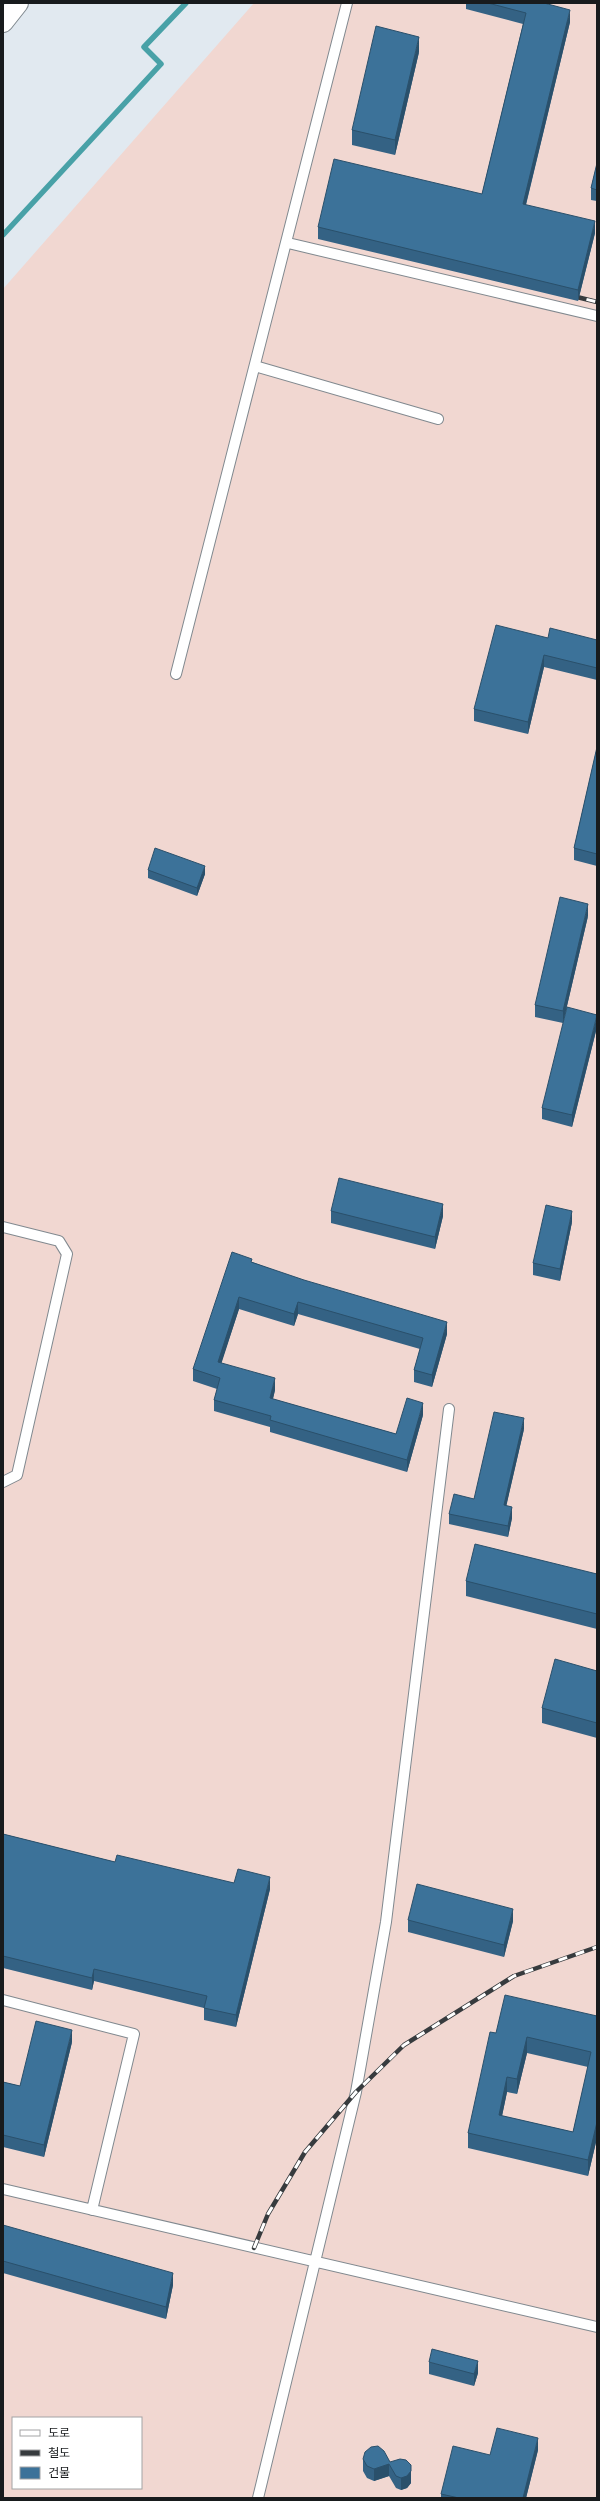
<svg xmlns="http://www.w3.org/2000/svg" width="600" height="2501" viewBox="0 0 600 2501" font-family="'Space Grotesk','Noto Sans KR',sans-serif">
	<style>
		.industrial { fill: #f1d7d1; fill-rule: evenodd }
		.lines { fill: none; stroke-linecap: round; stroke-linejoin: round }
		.stream { stroke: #48a1a7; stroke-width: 5.5 }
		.service-casing { stroke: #81898f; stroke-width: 12 }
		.minor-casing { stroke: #81898f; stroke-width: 22 }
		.service { stroke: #fff; stroke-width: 10 }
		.minor { stroke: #fff; stroke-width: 20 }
		.rail-casing { stroke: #373b3e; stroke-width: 4.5 }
		.rail { stroke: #fff; stroke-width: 3; stroke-dasharray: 9; stroke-linecap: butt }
		.wall { fill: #346284; fill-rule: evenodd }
		.shaded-wall { fill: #2a506b }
		.building { fill: #3c7299; stroke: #2a506b; fill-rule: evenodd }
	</style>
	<rect width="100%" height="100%" fill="#e1e9f0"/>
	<!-- industrial -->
	<path class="industrial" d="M254,3H597V2498H3V289ZM13,2418H141V2488H13Z"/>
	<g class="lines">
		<!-- stream -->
		<path class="stream" d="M3,235L161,64L144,47L186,3"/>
		<!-- service casing -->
		<g class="service-casing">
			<path id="service" d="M288,243L597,316
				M255,366L438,419
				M176,674L347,3
				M3,1227L59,1241L67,1254L17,1475L3,1482
				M3,2000L134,2034L92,2210
				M3,2189L597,2327
				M258,2498L356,2092L386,1922L449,1409"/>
		</g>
		<!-- minor casing -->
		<g class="minor-casing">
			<path id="minor" d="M3,22L18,3"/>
		</g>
		<!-- service -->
		<use href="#service" class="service"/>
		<!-- minor -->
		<use href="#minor" class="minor"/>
		<!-- rail casing -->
		<g class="rail-casing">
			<path id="rail" d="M569,295L597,302
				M254,2248L268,2214L305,2152L356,2092L404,2045L514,1976L597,1947"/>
		</g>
		<!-- rail -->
		<use href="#rail" class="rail"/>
	</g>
	<!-- wall -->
	<path class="wall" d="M466,3H544L570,22L526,205L595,233L578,301L318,239V227L482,194L523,24L466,9Z
		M419,52L395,155L352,145V130Z
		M597,163V201L591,200V188Z
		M548,638L597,640V680L544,667L528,734L474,721V709Z
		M597,747V866L574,860V848Z
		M148,870L205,874L197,896L148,878Z
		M588,916L563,1023L535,1017V1005Z
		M597,1027L572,1127L542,1119V1108Z
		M331,1211L443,1216L435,1249L331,1223Z
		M572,1222L560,1281L533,1275V1263Z
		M252,1262L447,1334L432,1387L414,1382V1370L420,1349L298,1314L294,1326L239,1309L221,1363L275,1390L273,1399L396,1434L423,1415L407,1472L270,1432V1427L214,1411V1400L217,1389L193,1381V1369Z
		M524,1429L506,1506L512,1518L508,1537L449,1524V1514L474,1499Z
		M597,1574V1629L466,1596V1581Z
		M597,1671V1738L542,1723V1708Z
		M3,1834L115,1862L234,1883L270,1889L236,2027L204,2020V2008L94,1981L92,1990L3,1968Z
		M408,1920L513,1921L504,1957L408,1932Z
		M597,2016V2138L588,2176L468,2148V2133L496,2033ZM527,2053L588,2067L573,2132L502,2116L507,2092L517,2094Z
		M72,2042L44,2157L3,2147V2082L20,2086Z
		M3,2225L173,2285L166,2319L3,2273Z
		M429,2362L478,2373L474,2386L429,2374Z
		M538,2450L526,2498H441V2494L490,2455Z
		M363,2459L390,2462L411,2483L407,2488L401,2490L396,2488L389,2476L374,2481L367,2478L363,2471Z"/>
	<!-- shaded-wall -->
	<path class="shaded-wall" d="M570,10V22L523,216V204Z
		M419,37V52L395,155V140Z
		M595,221V233L578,301V290Z
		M544,655V667L528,734V722Z
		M205,866V874L197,896V888Z
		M588,904V916L563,1023V1011Z
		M597,1015V1027L572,1127V1115Z
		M443,1204V1216L435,1249V1237Z
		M572,1211V1222L560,1281V1269Z
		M239,1297V1309L218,1374V1362Z
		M298,1302V1314L294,1326V1314Z
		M447,1322V1334L432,1387V1375Z
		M275,1378V1390L270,1410V1398Z
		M423,1403V1415L407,1472V1460Z
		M524,1418V1429L504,1516V1505Z
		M512,1507V1518L508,1537V1526Z
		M270,1877V1889L236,2027V2015Z
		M513,1909V1921L504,1957V1945Z
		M94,1969V1981L92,1990V1978Z
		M72,2030V2042L44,2157V2145Z
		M527,2037V2053L517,2094V2079Z
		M507,2077V2092L499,2130V2115Z
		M597,2122V2138L588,2176V2160Z
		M173,2273V2285L166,2319V2307Z
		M478,2361V2373L474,2386V2374Z
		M538,2438V2450L526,2498H523Z
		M389,2464V2476L374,2481V2469Z
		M411,2471V2483L407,2488L401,2490V2478Z"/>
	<!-- building -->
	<path class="building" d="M488,3H544L570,10L523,204L595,221L578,290L318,227L334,159L482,194L526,13Z
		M376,26L419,37L395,140L352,130Z
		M597,163V190L591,188Z
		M496,625L548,638L550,628L597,640V668L544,655L528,722L474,709Z
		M597,747V854L574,848Z
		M155,848L205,866L197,888L148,870Z
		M560,897L588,904L563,1011L535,1005Z
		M567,1007L597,1015L572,1115L542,1108Z
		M339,1178L443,1204L435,1237L331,1211Z
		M546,1205L572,1211L560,1269L533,1263Z
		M232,1252L252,1259L251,1262L304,1280L447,1322L432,1375L414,1370L423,1338L298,1302L294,1314L239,1297L218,1362L275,1378L270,1398L396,1434L407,1398L423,1403L407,1460L270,1420L271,1416L214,1400L220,1378L193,1369Z
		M494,1412L524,1418L504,1505L512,1507L508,1526L449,1514L454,1494L474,1499Z
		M475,1544L597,1574V1614L466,1581Z
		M555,1659L597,1671V1723L542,1708Z
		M3,1834L115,1862L117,1855L234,1883L238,1869L270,1877L236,2015L204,2008L207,1996L94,1969L92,1978L3,1956Z
		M417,1884L513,1909L504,1945L408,1920Z
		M505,1995L597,2016V2122L588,2160L468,2133L490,2032L496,2033ZM527,2037L591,2052L573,2132L499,2115L507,2077L517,2079Z
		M36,2021L72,2030L44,2145L3,2135V2082L20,2086Z
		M3,2225L173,2273L166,2307L3,2261Z
		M432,2349L478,2361L474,2374L429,2362Z
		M497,2428L538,2438L523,2498H459L441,2494L453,2446L490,2455Z
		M378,2446L384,2451L390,2462L400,2459L406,2460L411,2465V2471L407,2476L401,2478L396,2476L389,2464L374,2469L367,2466L363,2459L365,2452L371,2447Z"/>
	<!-- border -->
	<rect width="600" height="2501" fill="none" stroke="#181b1d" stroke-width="8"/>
	<!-- legend -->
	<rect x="12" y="2417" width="130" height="72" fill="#ffffff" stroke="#a3a4a5"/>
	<rect x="20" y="2430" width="20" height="6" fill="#ffffff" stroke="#a3a4a5"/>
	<text x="48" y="2437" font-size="12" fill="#181b1d">도로</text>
	<rect x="20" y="2450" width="20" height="6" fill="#373b3e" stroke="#a3a4a5"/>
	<text x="48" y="2457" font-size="12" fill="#181b1d">철도</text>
	<rect x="20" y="2467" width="20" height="12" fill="#3c7299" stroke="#a3a4a5"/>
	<text x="48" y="2477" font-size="12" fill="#181b1d">건물</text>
</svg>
